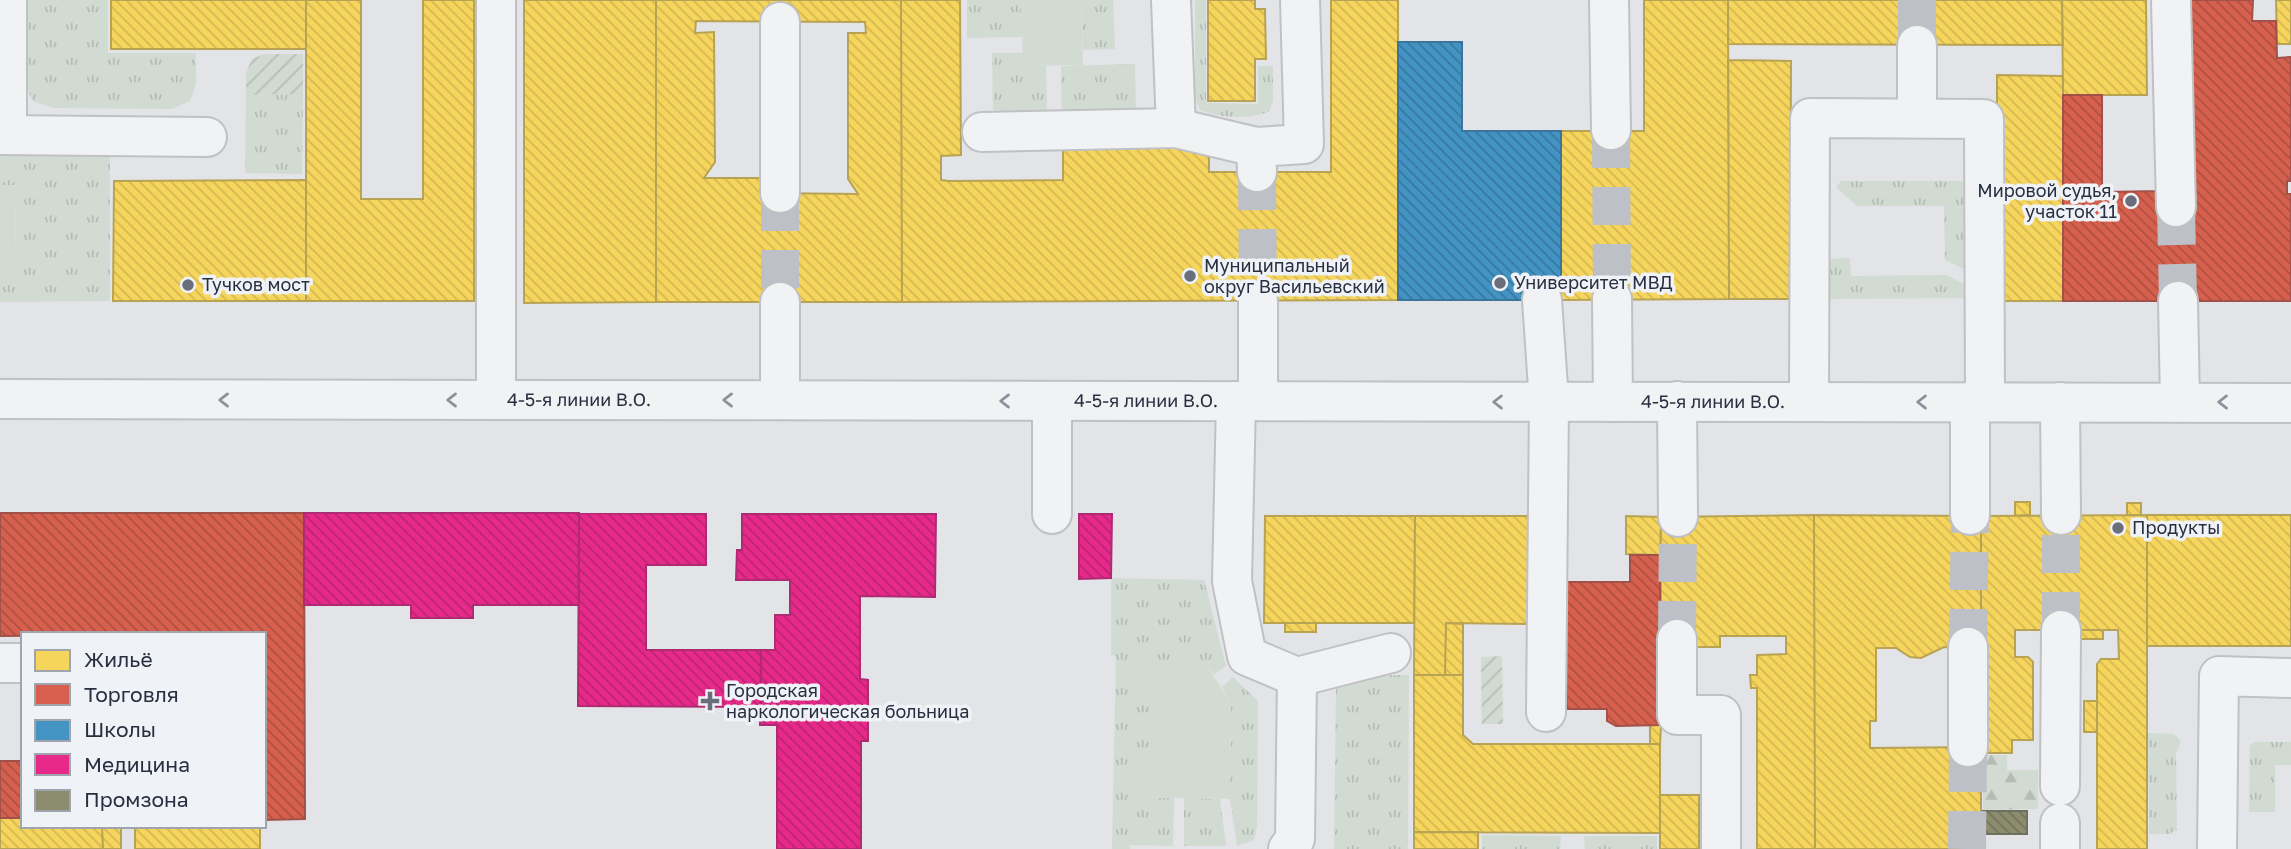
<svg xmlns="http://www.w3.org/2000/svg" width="2291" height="849" viewBox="0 0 2291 849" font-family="'Golos Text',sans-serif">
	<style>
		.grass { fill: url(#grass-tufts) }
		.forest { fill: url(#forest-firs) }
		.park { fill: #d2dbd2 }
		.garden { fill: url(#garden-furrows) }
		.homes { fill: url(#homes-back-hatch); stroke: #b8a354; stroke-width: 2; fill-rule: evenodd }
		.shops { fill: url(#shops-back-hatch); stroke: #a25149; stroke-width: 2 }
		.schools { fill: url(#schools-back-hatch); stroke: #3b759c; stroke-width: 2 }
		.health { fill: url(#health-back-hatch); stroke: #ae2b74; stroke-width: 2 }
		.industry { fill: url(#industry-back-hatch); stroke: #6e7060; stroke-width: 2 }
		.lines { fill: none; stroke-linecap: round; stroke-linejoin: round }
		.minor-tunnel { stroke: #bdc0c6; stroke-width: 38; stroke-dasharray: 38 19; stroke-linecap: butt }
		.minor-casing { stroke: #bfc1c4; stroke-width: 42 }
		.minor { stroke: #f1f2f4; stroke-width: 38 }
		.oneway { stroke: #8d909a }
		.poi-dot { fill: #6a6e7a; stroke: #eff2f6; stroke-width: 2.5 }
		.labels { text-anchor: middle; stroke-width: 7; stroke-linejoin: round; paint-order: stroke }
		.poi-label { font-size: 18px; fill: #292f40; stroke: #eff2f6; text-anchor: start }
		.street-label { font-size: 18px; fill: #292f40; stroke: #eff2f6 }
	</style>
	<defs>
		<pattern id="grass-tufts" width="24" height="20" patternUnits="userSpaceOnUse" patternTransform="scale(1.75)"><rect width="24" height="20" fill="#d2dbd2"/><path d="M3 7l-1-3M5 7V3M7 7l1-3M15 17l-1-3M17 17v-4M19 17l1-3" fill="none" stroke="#b4bcb5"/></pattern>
		<pattern id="forest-firs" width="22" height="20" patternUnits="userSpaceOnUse" patternTransform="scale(1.75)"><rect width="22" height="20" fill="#d2dbd2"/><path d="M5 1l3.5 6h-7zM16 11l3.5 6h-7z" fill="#b4bcb5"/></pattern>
		<pattern id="garden-furrows" width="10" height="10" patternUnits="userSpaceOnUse" patternTransform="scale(1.75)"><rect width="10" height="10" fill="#d2dbd2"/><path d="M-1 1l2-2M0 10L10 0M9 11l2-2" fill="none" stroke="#b4bcb5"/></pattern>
		<pattern id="homes-back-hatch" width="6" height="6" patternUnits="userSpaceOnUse" patternTransform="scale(1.75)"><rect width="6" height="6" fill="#f6d55c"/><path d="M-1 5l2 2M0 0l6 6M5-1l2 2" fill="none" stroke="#d3b751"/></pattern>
		<pattern id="shops-back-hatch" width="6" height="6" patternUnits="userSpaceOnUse" patternTransform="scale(1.75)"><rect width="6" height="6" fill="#d6604d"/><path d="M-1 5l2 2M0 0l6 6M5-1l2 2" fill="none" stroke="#ae5041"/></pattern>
		<pattern id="schools-back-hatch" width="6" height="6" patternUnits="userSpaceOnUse" patternTransform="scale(1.75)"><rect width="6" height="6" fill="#4393c3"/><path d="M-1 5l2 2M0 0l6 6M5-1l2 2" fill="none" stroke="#3878a0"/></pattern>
		<pattern id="health-back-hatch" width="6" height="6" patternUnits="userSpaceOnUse" patternTransform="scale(1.75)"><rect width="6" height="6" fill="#e7298a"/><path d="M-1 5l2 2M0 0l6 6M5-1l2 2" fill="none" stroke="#bb2472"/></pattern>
		<pattern id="industry-back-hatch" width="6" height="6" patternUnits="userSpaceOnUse" patternTransform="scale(1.75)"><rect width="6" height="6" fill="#8c8c6e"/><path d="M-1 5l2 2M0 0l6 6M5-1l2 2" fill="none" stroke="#72735c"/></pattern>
	</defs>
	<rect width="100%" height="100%" fill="#e2e4e7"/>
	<!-- grass -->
	<path class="grass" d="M24,0H108V53H196V84L190,101L172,109L53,108L33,101L24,83Z
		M967,0H1021L1022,37L967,38Z
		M1081,0H1113L1115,49L1083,50Z
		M1195,0H1206V103L1258,104V66H1273V101L1269,111C1253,120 1217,118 1200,110L1195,97Z
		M992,53H1023V66H1046L1047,118L1009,119L993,109Z
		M1135,64L1136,116L1062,118L1061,66Z
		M303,94L302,174L245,173L246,95Z
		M110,152V301L0,302V265H15L16,186L0,185V153Z
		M1841,181H1971L1972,273L1945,260L1944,206H1857L1836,187Z
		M1850,258L1851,276L1946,275L1972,288V298L1827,299L1826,259Z
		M1111,578L1204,580L1226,666L1214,675L1206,665L1135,698L1155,699L1154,763L1135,797L1174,798L1173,846L1130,845V849H1112L1116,656L1111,655Z
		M1350,675H1409L1408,849H1334L1336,688L1339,678Z
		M1233,677L1258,701L1257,827L1254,840L1237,846L1230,799L1231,703L1222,687Z
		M2148,733L2174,734L2181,741L2176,753L2177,830L2169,834H2149Z
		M2254,742H2291V765H2275V812H2249L2250,746Z
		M1184,798L1220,799L1226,846H1184Z
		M1482,835L1561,836L1560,849H1482Z
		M1584,836H1657V849H1585Z"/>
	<!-- forest -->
	<path class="forest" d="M1983,755H2007V770H2038V809L1983,810Z"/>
	<!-- park -->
	<path class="park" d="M1021,0H1081L1083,65L1023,66Z
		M0,185H16L15,265H0Z
		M1135,665H1206L1231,703L1230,799L1135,797L1136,763H1154L1155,700L1134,699Z"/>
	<!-- garden -->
	<path class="garden" d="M264,54H303V94L246,95V73L252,59Z
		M1502,656L1503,724H1482L1481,657Z"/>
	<!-- homes -->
	<path class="homes" d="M111,0H306V49H111Z
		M306,0H361V199H423V0H474V301H306Z
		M524,0H656V302L524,303Z
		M656,0H901L902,302H800V314L761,316V302H656ZM696,21L865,22L866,33H848V179L858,194L767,193L768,178H704L715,162L714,32L695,33Z
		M901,0H960L961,155L941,156V180L949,181L1063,180V146H1209V172H1331V0H1398V300L902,302Z
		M1208,0H1255V9H1265L1266,59H1255V101H1208Z
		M1644,0H1728L1729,299L1561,300V131H1644Z
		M1728,0H2062L2063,45L1728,44Z
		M2062,0H2146L2147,95H2063Z
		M2276,0H2291V44H2277Z
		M1728,60L1791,61L1790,299H1729Z
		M1997,75L2063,76V301H1997Z
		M306,180V301H113L114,181Z
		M2015,502H2030V515L2015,516Z
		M2127,503H2141V515H2127Z
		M1814,515L1981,516V648L1944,647L1921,658L1910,657L1896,648H1876V721H1870V748L1981,747V849H1815Z
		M1814,515L1815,849H1757V688H1751L1750,675H1757V655L1786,654V636H1720V647H1689L1660,640L1661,517Z
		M2147,515H2291V646H2147Z
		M2147,515V849H2097V664L2101,659H2119L2118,630H2015V657H2028L2033,662V740H2012V753H1981V516Z
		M1265,516H1415L1414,623H1264Z
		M1415,516H1531V624L1446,623L1445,675H1414Z
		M1626,516L1661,517L1660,555L1626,554Z
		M1285,623H1316V632H1285Z
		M1446,623L1463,624V675H1445Z
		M2081,630H2103V639H2081Z
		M1414,675H1463V735L1473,744H1660V833L1414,832Z
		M2084,701H2097V732H2084Z
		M1650,725H1661L1660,744H1650Z
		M1660,795H1699V849H1660Z
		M0,818H23V826H102L103,849H0Z
		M102,826H135V828H121V849H103Z
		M135,826H260V849H135Z
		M1414,832H1478V849H1414Z"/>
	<!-- shops -->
	<path class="shops" d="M2186,0H2253L2252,21H2276L2277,58L2291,57V181H2287V194H2291V301H2063V95H2102V192L2162,191Z
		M0,513H304L305,819L264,820V634L0,636Z
		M1630,555H1660L1661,725L1616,726L1607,721V709H1567L1564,582H1630Z
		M0,761H23V818H0Z"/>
	<!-- schools -->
	<path class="schools" d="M1398,42H1462V131H1561V300H1398Z"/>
	<!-- health -->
	<path class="health" d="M304,513H579V605H473V618H411V605H304Z
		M579,513L706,514V565H646V650H761V707L578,706Z
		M742,514H936L935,597L860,596V679L868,680V741H861V849H777V725H760L761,650H775V615H790V580H736L737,550H742Z
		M1079,514H1112L1111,578L1079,579Z"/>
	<!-- industry -->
	<path class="industry" d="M1983,811H2027V834H1984Z"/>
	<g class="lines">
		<!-- minor-tunnel -->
		<path class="minor-tunnel" d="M1917,0V45
			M1611,130L1612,299
			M1257,172L1258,301
			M780,193V302
			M2176,207L2178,301
			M2061,630V515
			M1677,639L1678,517
			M1968,647L1970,515
			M1967,849L1968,747"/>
		<!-- minor casing -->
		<g class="minor-casing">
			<g id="minor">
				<path d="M7,0V135"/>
				<path d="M496,0V400"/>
				<path d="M1171,0L1176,128"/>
				<path d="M1609,0L1611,130"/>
				<path d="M2171,0L2176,207"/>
				<path d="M1917,118V45"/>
				<path d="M982,132L1176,128L1256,147"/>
				<path d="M0,135L207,137"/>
				<path d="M1257,172L1256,147L1304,144L1300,0"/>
				<path d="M780,193V22"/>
				<path d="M1612,299L1613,402"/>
				<path d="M1542,300L1549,402L1546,712"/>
				<path d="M1258,301V401"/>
				<path d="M2178,301L2180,402"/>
				<path id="s1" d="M0,399L2291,403"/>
				<path d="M780,400V302"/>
				<path d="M1236,401L1232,581L1247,656L1297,677L1391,653"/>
				<path d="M1677,401L1678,517"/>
				<path d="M1809,401L1810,118L1984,119L1985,402"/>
				<path d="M2060,402L2061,515"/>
				<path d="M1052,514V401"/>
				<path d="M1970,515V402"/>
				<path d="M1677,639V715H1721V849"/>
				<path d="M0,663H23"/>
				<path d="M1968,747V647"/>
				<path d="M2060,786L2061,630"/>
				<path d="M2060,823V849"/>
				<path d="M1288,849L1295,839L1297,677"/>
				<path d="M2217,849L2219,676L2291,678"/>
			</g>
		</g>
		<!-- minor -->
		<use href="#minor" class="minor"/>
	</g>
	<!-- one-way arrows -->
	<defs><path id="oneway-chevron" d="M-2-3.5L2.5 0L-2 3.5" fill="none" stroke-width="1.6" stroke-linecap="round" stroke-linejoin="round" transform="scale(1.75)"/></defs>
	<g class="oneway">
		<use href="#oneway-chevron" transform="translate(224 400) rotate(-180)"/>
		<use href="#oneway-chevron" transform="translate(452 400) rotate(-180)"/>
		<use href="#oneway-chevron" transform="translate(728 400) rotate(-180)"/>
		<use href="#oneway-chevron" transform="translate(1005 401) rotate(-180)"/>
		<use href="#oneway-chevron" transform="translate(1498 402) rotate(-180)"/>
		<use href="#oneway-chevron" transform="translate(1922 402) rotate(-180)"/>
		<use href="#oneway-chevron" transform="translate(2223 402) rotate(-180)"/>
	</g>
	<!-- markers -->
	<g class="poi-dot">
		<circle cx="2131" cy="201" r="7"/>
		<circle cx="1190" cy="276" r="7"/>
		<circle cx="1500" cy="283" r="7"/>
		<circle cx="188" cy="285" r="7"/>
		<circle cx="2118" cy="528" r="7"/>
		<path d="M706.5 690.5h7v7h7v7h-7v7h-7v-7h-7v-7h7z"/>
	</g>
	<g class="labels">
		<!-- poi labels -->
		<g class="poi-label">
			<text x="2117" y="197" text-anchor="end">Мировой судья,<tspan x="2117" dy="21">участок 11</tspan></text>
			<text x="1204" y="272">Муниципальный<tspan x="1204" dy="21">округ Васильевский</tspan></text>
			<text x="1514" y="289">Университет МВД</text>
			<text x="202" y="291">Тучков мост</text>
			<text x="2132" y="534">Продукты</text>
			<text x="726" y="697">Городская<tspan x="726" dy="21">наркологическая больница</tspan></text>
		</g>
		<!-- street labels -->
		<g class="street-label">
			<text dy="6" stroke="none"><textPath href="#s1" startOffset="579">4-5-я линии В.О.</textPath></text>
			<text dy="6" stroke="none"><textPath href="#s1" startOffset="1146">4-5-я линии В.О.</textPath></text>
			<text dy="6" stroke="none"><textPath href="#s1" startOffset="1713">4-5-я линии В.О.</textPath></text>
		</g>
	</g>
	<!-- legend -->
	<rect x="21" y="632" width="245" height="196" fill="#eff2f6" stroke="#a0a4ad" stroke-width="2"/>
	<rect x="35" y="650" width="35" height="21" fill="#f6d55c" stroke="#a0a4ad" stroke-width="2"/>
	<text x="84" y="667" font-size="21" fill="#292f40">Жильё</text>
	<rect x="35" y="684" width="35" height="21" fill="#d6604d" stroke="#a0a4ad" stroke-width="2"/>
	<text x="84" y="702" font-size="21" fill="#292f40">Торговля</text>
	<rect x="35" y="720" width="35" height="21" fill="#4393c3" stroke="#a0a4ad" stroke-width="2"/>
	<text x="84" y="737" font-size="21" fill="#292f40">Школы</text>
	<rect x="35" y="754" width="35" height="21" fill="#e7298a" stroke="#a0a4ad" stroke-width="2"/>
	<text x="84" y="772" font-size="21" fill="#292f40">Медицина</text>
	<rect x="35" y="790" width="35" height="21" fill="#8c8c6e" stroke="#a0a4ad" stroke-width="2"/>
	<text x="84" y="807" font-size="21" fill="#292f40">Промзона</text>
</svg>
